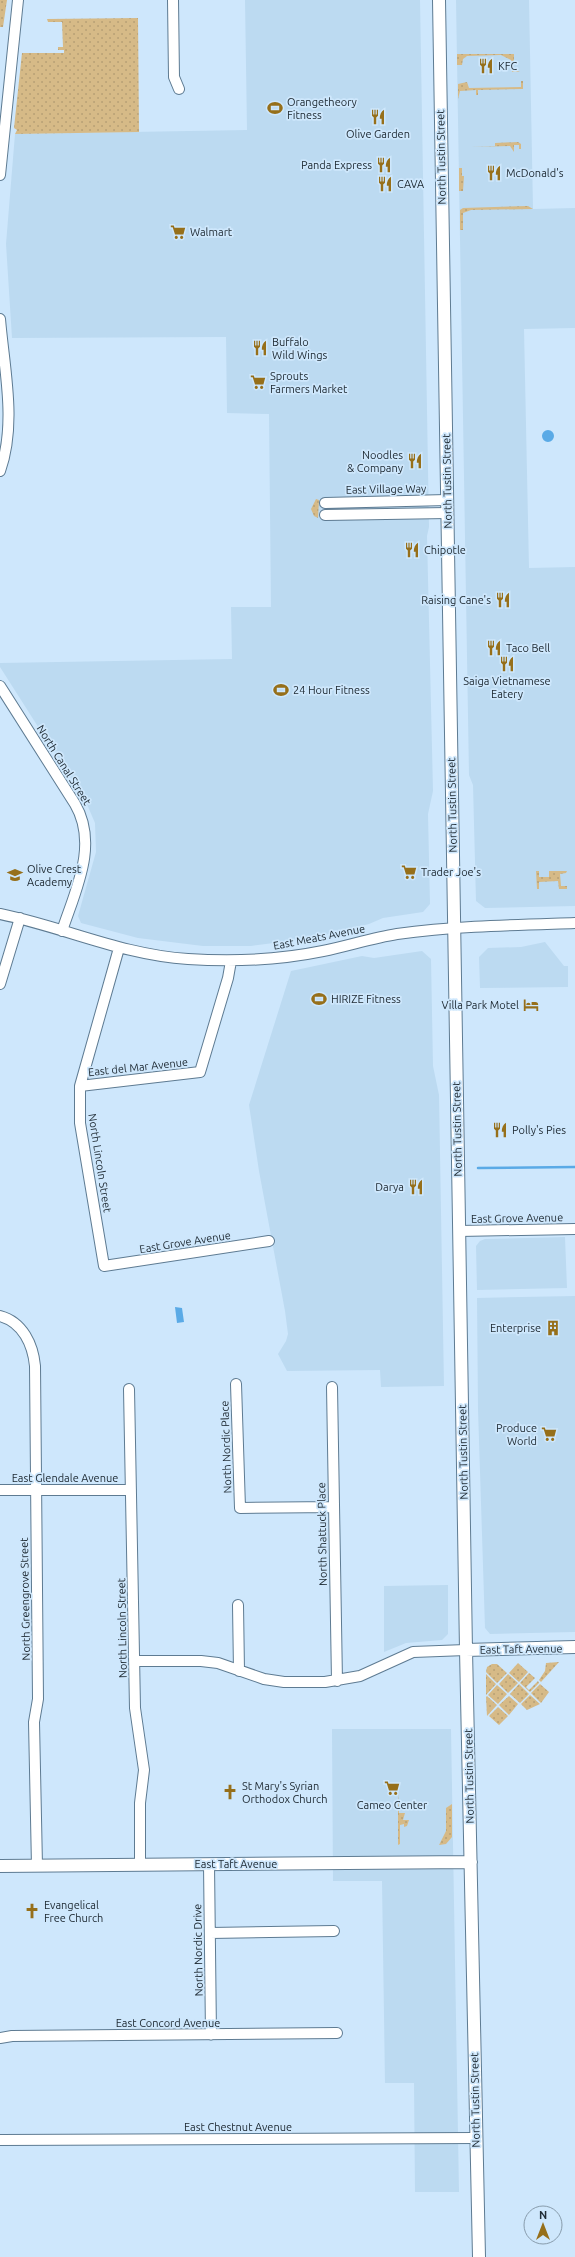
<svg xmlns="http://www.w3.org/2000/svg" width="575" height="2257" viewBox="0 0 575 2257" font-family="Ubuntu,sans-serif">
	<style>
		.built { fill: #bcdaf1 }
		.grass { fill: url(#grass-dots) }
		.water { fill: #5aaae6 }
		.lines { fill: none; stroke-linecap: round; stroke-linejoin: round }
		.stream { stroke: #5aaae6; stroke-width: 2.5 }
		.minor-casing { stroke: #5e7b92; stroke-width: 12 }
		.major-casing { stroke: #5e7b92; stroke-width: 14 }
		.minor { stroke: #fff; stroke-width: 10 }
		.major { stroke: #fff; stroke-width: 12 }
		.labels { text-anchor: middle; stroke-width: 3.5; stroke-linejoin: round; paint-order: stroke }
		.poi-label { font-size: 11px; fill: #202c35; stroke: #cee7fc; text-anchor: start }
		.street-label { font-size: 11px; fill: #202c35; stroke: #cee7fc }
	</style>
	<defs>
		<pattern id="grass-dots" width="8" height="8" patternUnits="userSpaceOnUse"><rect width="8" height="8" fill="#d6ba87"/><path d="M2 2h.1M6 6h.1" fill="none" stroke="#b7a075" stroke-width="1.8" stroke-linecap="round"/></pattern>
	</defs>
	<rect width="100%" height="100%" fill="#cee7fc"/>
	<!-- built -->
	<path class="built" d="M245,0H420L429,527L427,536L433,791L428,814L430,904L423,912L383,918L369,924L313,938L251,946H203L138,938L81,923L78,916L96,852L95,823L86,802L0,667V663L232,659L231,607H271L269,414L227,413L226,337L12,338L6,244L15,134L247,130Z
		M456,0H529L533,209L575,208V328L524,329L529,568L575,567V906L485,908L476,901L473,785L469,775Z
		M545,942L564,966H568V987L480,988L479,957L488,948L521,947Z
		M422,951L431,959L433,1066L439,1095L444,1386L381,1387L380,1370L287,1371L278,1354L286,1341L288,1334L285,1311L259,1171L249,1105L291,971L362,956L374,958Z
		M565,1237L567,1288L477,1290L476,1246L480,1241L485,1239Z
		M575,1296V1632L490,1634L485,1628L478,1409L477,1298Z
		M448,1585V1634L442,1640L406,1643L384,1652V1586Z
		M332,1729H451L459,2192H415L414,2083H385L382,1881H333Z"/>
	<!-- grass -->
	<path class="grass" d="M0,0H7L3,27H0Z
		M138,18L139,132L15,134L17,130L14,128L22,53H64V50H58V47H63L62,22H48L47,19Z
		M457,54H514V70L520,72H512L511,60L501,55L467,56L463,59L462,65H457Z
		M521,81H523V89L478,90V95H476V90L460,91L458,99V84L467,82L469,88L521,87Z
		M518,142L521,144V149H519V145H514V152L510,146L471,147L495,146V143Z
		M459,168H462V176H464L463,191H459Z
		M528,206L533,209L471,210L463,213V230H460V210L463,208Z
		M316,499L319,500L318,518L314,516L311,509Z
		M536,871H539V877H549V871H567L566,873L560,874L561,886H567V889H559L558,881L539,882V889H537Z
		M559,1662L541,1682L539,1680L545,1671L546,1663Z
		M518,1663L528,1672L519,1682L509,1673Z
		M492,1664H497L507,1673L497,1683L486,1672L487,1667Z
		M529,1673L535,1678L526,1687L529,1690L538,1681L539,1683L530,1692L520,1683Z
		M486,1674L496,1684L486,1695Z
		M508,1674L518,1683L508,1693L499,1684Z
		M519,1684L529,1694L520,1703L510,1694Z
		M540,1684L549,1692L541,1703L531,1693Z
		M497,1685L507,1694L498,1704L488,1695Z
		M530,1695L540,1704L527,1710L521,1704Z
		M487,1696L497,1705L487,1716L486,1697Z
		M509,1696L518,1704L509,1715L499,1705Z
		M498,1707L508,1716L499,1725L489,1716Z
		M398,1791L399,1813H405L403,1820H409L407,1826L404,1827V1824L400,1825V1844L398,1845Z
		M452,1804V1837L446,1844L439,1845L446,1831V1808Z"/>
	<!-- water -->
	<path class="water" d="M542 436a6 6 0 1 1 12 0a6 6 0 1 1-12 0Z
		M175,1307L182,1308L184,1322L177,1323Z"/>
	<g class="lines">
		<!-- stream -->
		<path class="stream" d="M478,1168L575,1167"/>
		<!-- minor casing -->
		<g class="minor-casing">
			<path id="minor" d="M173,0L174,77L179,89
				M0,175L18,0
				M0,319C4,368 17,423 0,471
				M325,503L447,500
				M325,515L447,513
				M0,686L75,804C99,845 75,891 62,931
				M0,914C64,927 122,955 188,959C233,962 279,960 323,951C348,946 372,938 397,934C456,926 515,925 575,923
				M119,948L80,1086V1123L104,1266L269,1241
				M0,984L20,918
				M80,1086L200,1072L228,978L231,961
				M459,1231L575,1229
				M0,1316C23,1322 33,1345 35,1366L38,1699L34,1722L37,1866
				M236,1384L240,1508L334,1507
				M332,1387L337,1681
				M129,1389L135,1708L144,1770L140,1803V1865
				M0,1490H131
				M238,1605L239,1671
				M136,1661H201L218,1663L264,1679L284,1682H325L360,1676L413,1652L466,1650
				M209,1864L211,2035
				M210,1933L334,1931
				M0,2038L12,2036L337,2033
				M0,2140L476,2138"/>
		</g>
		<!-- major casing -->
		<g class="major-casing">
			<path id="major" d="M439,0L466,1650L479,2257
				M466,1650L575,1647
				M0,1866L471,1862"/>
		</g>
		<!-- minor -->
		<use href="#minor" class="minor"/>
		<!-- major -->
		<use href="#major" class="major"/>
	</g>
	<!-- icons -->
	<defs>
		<g id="restaurant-bare" transform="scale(1.2)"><path d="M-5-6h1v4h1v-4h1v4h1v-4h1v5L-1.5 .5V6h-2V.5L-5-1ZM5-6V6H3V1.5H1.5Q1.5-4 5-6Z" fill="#966f1a" stroke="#cee7fc" stroke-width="2.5" paint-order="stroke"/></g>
		<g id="stadium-bare" transform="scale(1.2)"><path d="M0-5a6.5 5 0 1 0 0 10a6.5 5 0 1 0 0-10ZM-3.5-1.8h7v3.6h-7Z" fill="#966f1a" stroke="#cee7fc" stroke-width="2.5" paint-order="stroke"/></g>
		<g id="supermarket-bare" transform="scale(1.2)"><path d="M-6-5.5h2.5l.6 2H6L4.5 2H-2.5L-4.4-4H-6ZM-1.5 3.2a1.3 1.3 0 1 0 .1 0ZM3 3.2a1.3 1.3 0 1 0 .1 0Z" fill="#966f1a" stroke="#cee7fc" stroke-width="2.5" paint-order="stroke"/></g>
		<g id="school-bare" transform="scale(1.2)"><path d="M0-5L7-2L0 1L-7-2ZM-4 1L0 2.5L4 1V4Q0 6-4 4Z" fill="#966f1a" stroke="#cee7fc" stroke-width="2.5" paint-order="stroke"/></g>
		<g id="hotel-bare" transform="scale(1.2)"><path d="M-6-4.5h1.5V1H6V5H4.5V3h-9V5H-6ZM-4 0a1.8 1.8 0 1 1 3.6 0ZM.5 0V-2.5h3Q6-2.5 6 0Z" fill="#966f1a" stroke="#cee7fc" stroke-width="2.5" paint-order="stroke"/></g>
		<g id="building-bare" transform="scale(1.2)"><path d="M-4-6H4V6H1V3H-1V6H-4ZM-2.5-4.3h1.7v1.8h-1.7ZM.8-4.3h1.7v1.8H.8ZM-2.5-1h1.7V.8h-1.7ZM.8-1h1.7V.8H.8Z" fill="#966f1a" stroke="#cee7fc" stroke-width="2.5" paint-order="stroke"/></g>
		<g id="church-bare" transform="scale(1.2)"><path d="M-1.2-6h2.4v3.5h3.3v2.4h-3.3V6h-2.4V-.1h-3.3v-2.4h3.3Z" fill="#966f1a" stroke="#cee7fc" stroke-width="2.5" paint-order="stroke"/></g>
	</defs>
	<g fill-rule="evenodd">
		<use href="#restaurant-bare" x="486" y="66"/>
		<use href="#stadium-bare" x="275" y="108"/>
		<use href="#restaurant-bare" x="378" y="117"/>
		<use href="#restaurant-bare" x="384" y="165"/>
		<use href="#restaurant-bare" x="494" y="173"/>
		<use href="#restaurant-bare" x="385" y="184"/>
		<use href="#supermarket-bare" x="178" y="232"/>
		<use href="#restaurant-bare" x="260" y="348"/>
		<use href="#supermarket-bare" x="258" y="382"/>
		<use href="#restaurant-bare" x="415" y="461"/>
		<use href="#restaurant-bare" x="412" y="550"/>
		<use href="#restaurant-bare" x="503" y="600"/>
		<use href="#restaurant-bare" x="494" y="648"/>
		<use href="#restaurant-bare" x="507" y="664"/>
		<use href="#stadium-bare" x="281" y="690"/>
		<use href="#supermarket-bare" x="409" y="872"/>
		<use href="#school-bare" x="15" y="875"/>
		<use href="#stadium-bare" x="319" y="999"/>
		<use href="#hotel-bare" x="531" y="1005"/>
		<use href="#restaurant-bare" x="500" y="1130"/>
		<use href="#restaurant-bare" x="416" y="1187"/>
		<use href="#building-bare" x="553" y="1328"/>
		<use href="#supermarket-bare" x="549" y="1434"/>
		<use href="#supermarket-bare" x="392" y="1788"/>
		<use href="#church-bare" x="230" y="1792"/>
		<use href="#church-bare" x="32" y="1911"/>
	</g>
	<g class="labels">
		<!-- poi labels -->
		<g class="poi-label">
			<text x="498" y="70">KFC</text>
			<text x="287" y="106">Orangetheory<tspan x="287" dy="13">Fitness</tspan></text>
			<text x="378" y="138" text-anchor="middle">Olive Garden</text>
			<text x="372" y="169" text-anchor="end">Panda Express</text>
			<text x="506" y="177">McDonald's</text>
			<text x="397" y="188">CAVA</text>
			<text x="190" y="236">Walmart</text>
			<text x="272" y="346">Buffalo<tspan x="272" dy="13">Wild Wings</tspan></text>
			<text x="270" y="380">Sprouts<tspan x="270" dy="13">Farmers Market</tspan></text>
			<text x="403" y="459" text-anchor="end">Noodles<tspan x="403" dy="13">&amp; Company</tspan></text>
			<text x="424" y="554">Chipotle</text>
			<text x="491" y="604" text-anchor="end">Raising Cane's</text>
			<text x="506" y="652">Taco Bell</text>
			<text x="507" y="685" text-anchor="middle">Saiga Vietnamese<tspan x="507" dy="13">Eatery</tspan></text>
			<text x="293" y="694">24 Hour Fitness</text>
			<text x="27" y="873">Olive Crest<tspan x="27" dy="13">Academy</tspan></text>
			<text x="421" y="876">Trader Joe's</text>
			<text x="331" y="1003">HIRIZE Fitness</text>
			<text x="519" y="1009" text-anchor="end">Villa Park Motel</text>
			<text x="512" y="1134">Polly's Pies</text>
			<text x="404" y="1191" text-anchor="end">Darya</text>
			<text x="541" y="1332" text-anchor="end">Enterprise</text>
			<text x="537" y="1432" text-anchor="end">Produce<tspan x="537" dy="13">World</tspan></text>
			<text x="242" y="1790">St Mary's Syrian<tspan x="242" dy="13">Orthodox Church</tspan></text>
			<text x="392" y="1809" text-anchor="middle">Cameo Center</text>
			<text x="44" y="1909">Evangelical<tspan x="44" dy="13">Free Church</tspan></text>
		</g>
		<!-- street labels -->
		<g class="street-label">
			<text transform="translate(441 157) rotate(-91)" y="4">North Tustin Street</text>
			<text transform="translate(447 481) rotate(-91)" y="4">North Tustin Street</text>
			<text transform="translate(386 489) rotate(-1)" y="4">East Village Way</text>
			<text transform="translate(64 765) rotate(58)" y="4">North Canal Street</text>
			<text transform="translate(452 805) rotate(-91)" y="4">North Tustin Street</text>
			<text transform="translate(319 937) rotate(-11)" y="4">East Meats Avenue</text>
			<text transform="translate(138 1067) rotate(-6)" y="4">East del Mar Avenue</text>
			<text transform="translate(457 1129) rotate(-91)" y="4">North Tustin Street</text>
			<text transform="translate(100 1163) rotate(81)" y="4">North Lincoln Street</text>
			<text transform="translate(517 1218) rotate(-1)" y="4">East Grove Avenue</text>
			<text transform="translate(185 1242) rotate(-9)" y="4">East Grove Avenue</text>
			<text transform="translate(226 1447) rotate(-92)" y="4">North Nordic Place</text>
			<text transform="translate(463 1452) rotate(-91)" y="4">North Tustin Street</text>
			<text x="65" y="1482">East Glendale Avenue</text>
			<text transform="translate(322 1534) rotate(-91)" y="4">North Shattuck Place</text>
			<text transform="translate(25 1599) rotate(-91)" y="4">North Greengrove Street</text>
			<text transform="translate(122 1628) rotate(-91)" y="4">North Lincoln Street</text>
			<text transform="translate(521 1649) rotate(-1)" y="4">East Taft Avenue</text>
			<text transform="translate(469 1776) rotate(-91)" y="4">North Tustin Street</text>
			<text x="236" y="1868">East Taft Avenue</text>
			<text transform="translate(198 1950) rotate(-91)" y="4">North Nordic Drive</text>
			<text x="168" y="2027">East Concord Avenue</text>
			<text transform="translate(475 2100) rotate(-91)" y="4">North Tustin Street</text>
			<text x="238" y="2131">East Chestnut Avenue</text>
		</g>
	</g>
	<!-- north arrow -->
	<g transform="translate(543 2225)"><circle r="19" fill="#cee7fc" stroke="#889cac"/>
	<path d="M0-3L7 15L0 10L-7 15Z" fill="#966f1a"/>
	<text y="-6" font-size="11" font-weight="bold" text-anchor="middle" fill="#202c35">N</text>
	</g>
</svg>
